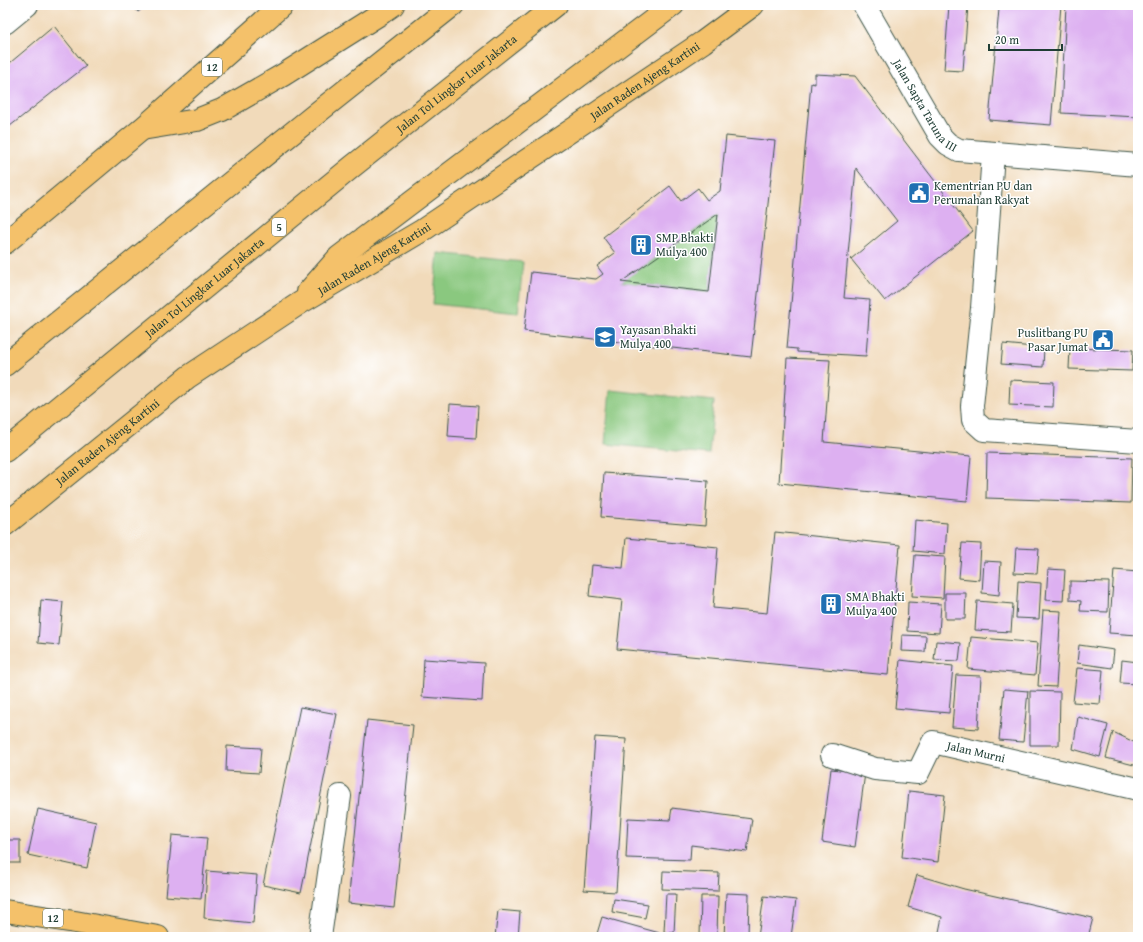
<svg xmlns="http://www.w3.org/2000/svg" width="1143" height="942" viewBox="0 0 1143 942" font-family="'Gentium Book Plus',serif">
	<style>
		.green { fill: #8ac87f; stroke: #54825a }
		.building { fill: #ddb0f1; fill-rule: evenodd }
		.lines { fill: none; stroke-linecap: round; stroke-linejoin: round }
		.minor-casing { stroke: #3e5548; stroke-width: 24 }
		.highway-casing { stroke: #3e5548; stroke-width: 24 }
		.minor { stroke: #fff; stroke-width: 22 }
		.highway { stroke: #f4c16b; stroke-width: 22 }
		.labels { text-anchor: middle; stroke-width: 3; stroke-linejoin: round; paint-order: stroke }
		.shield { fill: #fff; stroke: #627771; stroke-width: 1 }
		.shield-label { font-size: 11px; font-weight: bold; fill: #1f3d34 }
		.street-label { font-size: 12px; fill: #1f3d34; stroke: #fff }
		.poi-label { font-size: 12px; fill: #1f3d34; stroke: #fff; text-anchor: start }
	</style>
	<rect width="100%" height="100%" fill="#fff"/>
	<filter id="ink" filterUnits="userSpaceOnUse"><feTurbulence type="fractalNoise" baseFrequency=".025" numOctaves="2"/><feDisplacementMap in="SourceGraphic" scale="8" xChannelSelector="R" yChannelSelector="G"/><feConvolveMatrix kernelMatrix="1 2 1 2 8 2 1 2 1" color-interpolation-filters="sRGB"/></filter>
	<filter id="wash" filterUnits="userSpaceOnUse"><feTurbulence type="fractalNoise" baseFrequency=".012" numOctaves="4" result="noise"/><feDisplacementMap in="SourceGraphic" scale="16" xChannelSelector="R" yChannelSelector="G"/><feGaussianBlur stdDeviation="0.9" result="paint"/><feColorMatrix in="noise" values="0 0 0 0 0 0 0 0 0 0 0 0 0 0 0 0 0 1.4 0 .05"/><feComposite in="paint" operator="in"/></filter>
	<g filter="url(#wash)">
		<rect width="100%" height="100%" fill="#f1daba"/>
		<!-- green -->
		<path class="green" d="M718,214L709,292L621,282Z
			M438,253L523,262L518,313L433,304Z
			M610,390L714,401L709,454L605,444Z"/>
		<g id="blocks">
			<!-- building -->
			<path class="building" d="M132,5H147L138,12Z
				M949,5H968L963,71L944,70Z
				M971,5H1061L1051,125L989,120L999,9L971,6Z
				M1066,5H1138V117L1061,113Z
				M54,26L86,66L5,130V67Z
				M815,74L855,76L973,231L885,301L851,259L897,221L856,168L844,298L870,300L866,356L797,352V349L787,348L811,83L815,84Z
				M726,136L775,141L751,357L524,331L531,272L596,279L603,274L597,266L615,253L603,237L670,186L681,201L698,188L707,200L720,191ZM718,214L709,292L621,282Z
				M1003,344L1044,348L1043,367L1001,364Z
				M1070,348L1133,350L1132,371L1069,369Z
				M787,358L830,360L824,442L971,456L967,501L779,483Z
				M1010,380L1054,382L1053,407L1009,405Z
				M450,404L478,406L476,438L448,436Z
				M987,453L1132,458L1131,503L986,498Z
				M604,473L708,481L705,526L601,517Z
				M915,520L947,523L945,554L913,551Z
				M775,532L900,545L888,675L617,649L622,600L589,596L592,565L623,568L626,538L718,547L713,608L767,613Z
				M962,543L981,544L979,580L959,578Z
				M1016,548L1039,549L1037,574L1014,573Z
				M915,555L945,557L943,598L912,596Z
				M984,561L1001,562L999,595L982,593Z
				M1048,569L1065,570L1063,601L1046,600Z
				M1114,570L1138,572V635L1109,633Z
				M1018,581L1041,583L1039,619L1016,618Z
				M1070,581L1109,582L1108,612L1080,611L1081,601L1070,600Z
				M945,593H966L965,619H945Z
				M41,600L63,602L59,645L38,643Z
				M977,601L1013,604L1011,632L975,630Z
				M908,602L941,604L939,633L907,631Z
				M1043,610L1061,611L1056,687L1038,686Z
				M902,635L926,636L925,652L901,651Z
				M971,637L1038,643L1035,675L968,669Z
				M936,641L961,643L959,661L934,660Z
				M1079,645L1114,650L1112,668L1077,663Z
				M424,659L484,663L482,701L422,697Z
				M900,660L953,666L949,713L895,708Z
				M1122,660L1138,662V684L1120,683Z
				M1077,668L1103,670L1100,704L1073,702Z
				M956,675L981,676L978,729L952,727Z
				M1004,689L1028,691L1023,742L999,740Z
				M1030,691L1060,692L1059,745H1030Z
				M300,707L337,714L301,893L263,885Z
				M1078,717L1108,725L1100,757L1073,749Z
				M367,720L413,725L394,908L348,903Z
				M1113,732L1138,744V766L1106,758Z
				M595,737L626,739L616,892L584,890Z
				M227,746L261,748L259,773L226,771Z
				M831,769L865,773L855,847L822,842Z
				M909,791L945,795L938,862L902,857Z
				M672,808L752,819L747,852L691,845L690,860L626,858L628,818L670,820Z
				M38,809L96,822L87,868L28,855Z
				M172,835L207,838L201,899L166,896Z
				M5,840H20V863H5Z
				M207,871L257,875L253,923L204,918Z
				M663,871L719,873L718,891L662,889Z
				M917,875L964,889L1093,918L1088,937H938L942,917L908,907Z
				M726,893L749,894L748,937H724Z
				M666,894H676L674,933L664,932Z
				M701,896H718L717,937H700Z
				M764,896L796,900L791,937H758Z
				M614,899L648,904L645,918L612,912Z
				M498,910L520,912L518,937H495Z
				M602,917L674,937H596Z"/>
		</g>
	</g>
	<g filter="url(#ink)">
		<use href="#blocks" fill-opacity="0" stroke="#3e5548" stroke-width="1"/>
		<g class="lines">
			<!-- minor casing -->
			<g class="minor-casing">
				<g id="minor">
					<path id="s1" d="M864,5L940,136L948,144L959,150L1138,165"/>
					<path d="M5,23L27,5"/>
					<path d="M993,154L982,308L972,406L973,420L984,430L1138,441"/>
					<path id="s2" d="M832,755L875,769L918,773L933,742L1138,789"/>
					<path d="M320,937L340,796"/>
				</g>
			</g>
			<!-- highway casing -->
			<g class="highway-casing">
				<g id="highway">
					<path d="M142,129L197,120L222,110L283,75L383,12L393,5"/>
					<path d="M5,243L142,129L282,5"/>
					<path d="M308,292L339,257L673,5"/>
					<path d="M5,365L322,109L453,5"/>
					<path id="s3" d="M5,451L353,166L556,5"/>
					<path id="s4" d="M5,525L188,377L300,303L423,230L703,42L753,5"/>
					<path d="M5,911L75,922L158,937"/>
				</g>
			</g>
			<!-- minor -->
			<use href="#minor" class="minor"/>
			<!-- highway -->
			<use href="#highway" class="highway"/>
		</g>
	</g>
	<!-- icons -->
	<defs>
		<g id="civic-square" transform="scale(1.15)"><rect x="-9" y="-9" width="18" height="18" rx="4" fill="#1f6fb2" stroke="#fff"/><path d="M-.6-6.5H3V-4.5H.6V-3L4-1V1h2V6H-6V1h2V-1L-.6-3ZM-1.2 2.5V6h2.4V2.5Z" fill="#fff"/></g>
		<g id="building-square" transform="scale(1.15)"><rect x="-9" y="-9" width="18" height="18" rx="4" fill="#1f6fb2" stroke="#fff"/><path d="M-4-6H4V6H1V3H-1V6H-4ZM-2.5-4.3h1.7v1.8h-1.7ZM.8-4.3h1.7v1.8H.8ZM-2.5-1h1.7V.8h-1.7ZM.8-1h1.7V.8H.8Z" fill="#fff"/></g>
		<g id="school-square" transform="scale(1.15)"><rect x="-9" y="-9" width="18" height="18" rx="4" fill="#1f6fb2" stroke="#fff"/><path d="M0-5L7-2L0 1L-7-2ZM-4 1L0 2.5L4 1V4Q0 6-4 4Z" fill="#fff"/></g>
	</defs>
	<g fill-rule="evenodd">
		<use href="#civic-square" x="919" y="193"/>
		<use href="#building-square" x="641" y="245"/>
		<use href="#school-square" x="605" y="337"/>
		<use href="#civic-square" x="1103" y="340"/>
		<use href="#building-square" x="831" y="604"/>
	</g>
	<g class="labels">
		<!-- shield labels -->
		<g class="shield">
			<rect x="202" y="58" width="20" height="18" rx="3"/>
			<rect x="272" y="218" width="14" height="18" rx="3"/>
			<rect x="43" y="909" width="20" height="18" rx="3"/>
		</g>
		<g class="shield-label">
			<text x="212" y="71">12</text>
			<text x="279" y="231">5</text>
			<text x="53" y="922">12</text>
		</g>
		<!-- street labels -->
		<g class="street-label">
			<text dy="4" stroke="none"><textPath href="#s4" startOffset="780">Jalan Raden Ajeng Kartini</textPath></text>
			<text dy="4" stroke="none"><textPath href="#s3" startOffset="582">Jalan Tol Lingkar Luar Jakarta</textPath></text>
			<text dy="4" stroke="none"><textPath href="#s1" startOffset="118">Jalan Sapta Taruna III</textPath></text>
			<text dy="4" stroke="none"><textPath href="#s4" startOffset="456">Jalan Raden Ajeng Kartini</textPath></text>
			<text dy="4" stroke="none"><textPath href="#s3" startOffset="258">Jalan Tol Lingkar Luar Jakarta</textPath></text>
			<text dy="4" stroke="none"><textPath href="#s4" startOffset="132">Jalan Raden Ajeng Kartini</textPath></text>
			<text dy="4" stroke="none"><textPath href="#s2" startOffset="167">Jalan Murni</textPath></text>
		</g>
		<!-- poi labels -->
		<g class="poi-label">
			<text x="934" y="190">Kementrian PU dan<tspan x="934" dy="14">Perumahan Rakyat</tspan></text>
			<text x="656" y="242">SMP Bhakti<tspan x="656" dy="14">Mulya 400</tspan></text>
			<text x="620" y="334">Yayasan Bhakti<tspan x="620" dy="14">Mulya 400</tspan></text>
			<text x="1088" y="337" text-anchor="end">Puslitbang PU<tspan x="1088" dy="14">Pasar Jumat</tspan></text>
			<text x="846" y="601">SMA Bhakti<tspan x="846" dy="14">Mulya 400</tspan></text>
		</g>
	</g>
	<!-- margin -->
	<rect width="1143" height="942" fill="none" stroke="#fff" stroke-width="20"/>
	<!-- scale -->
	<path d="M989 44v6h73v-6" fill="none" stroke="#1f3d34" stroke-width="2"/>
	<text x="995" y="44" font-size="12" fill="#1f3d34" stroke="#ffffff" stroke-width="3" paint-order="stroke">20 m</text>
</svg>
